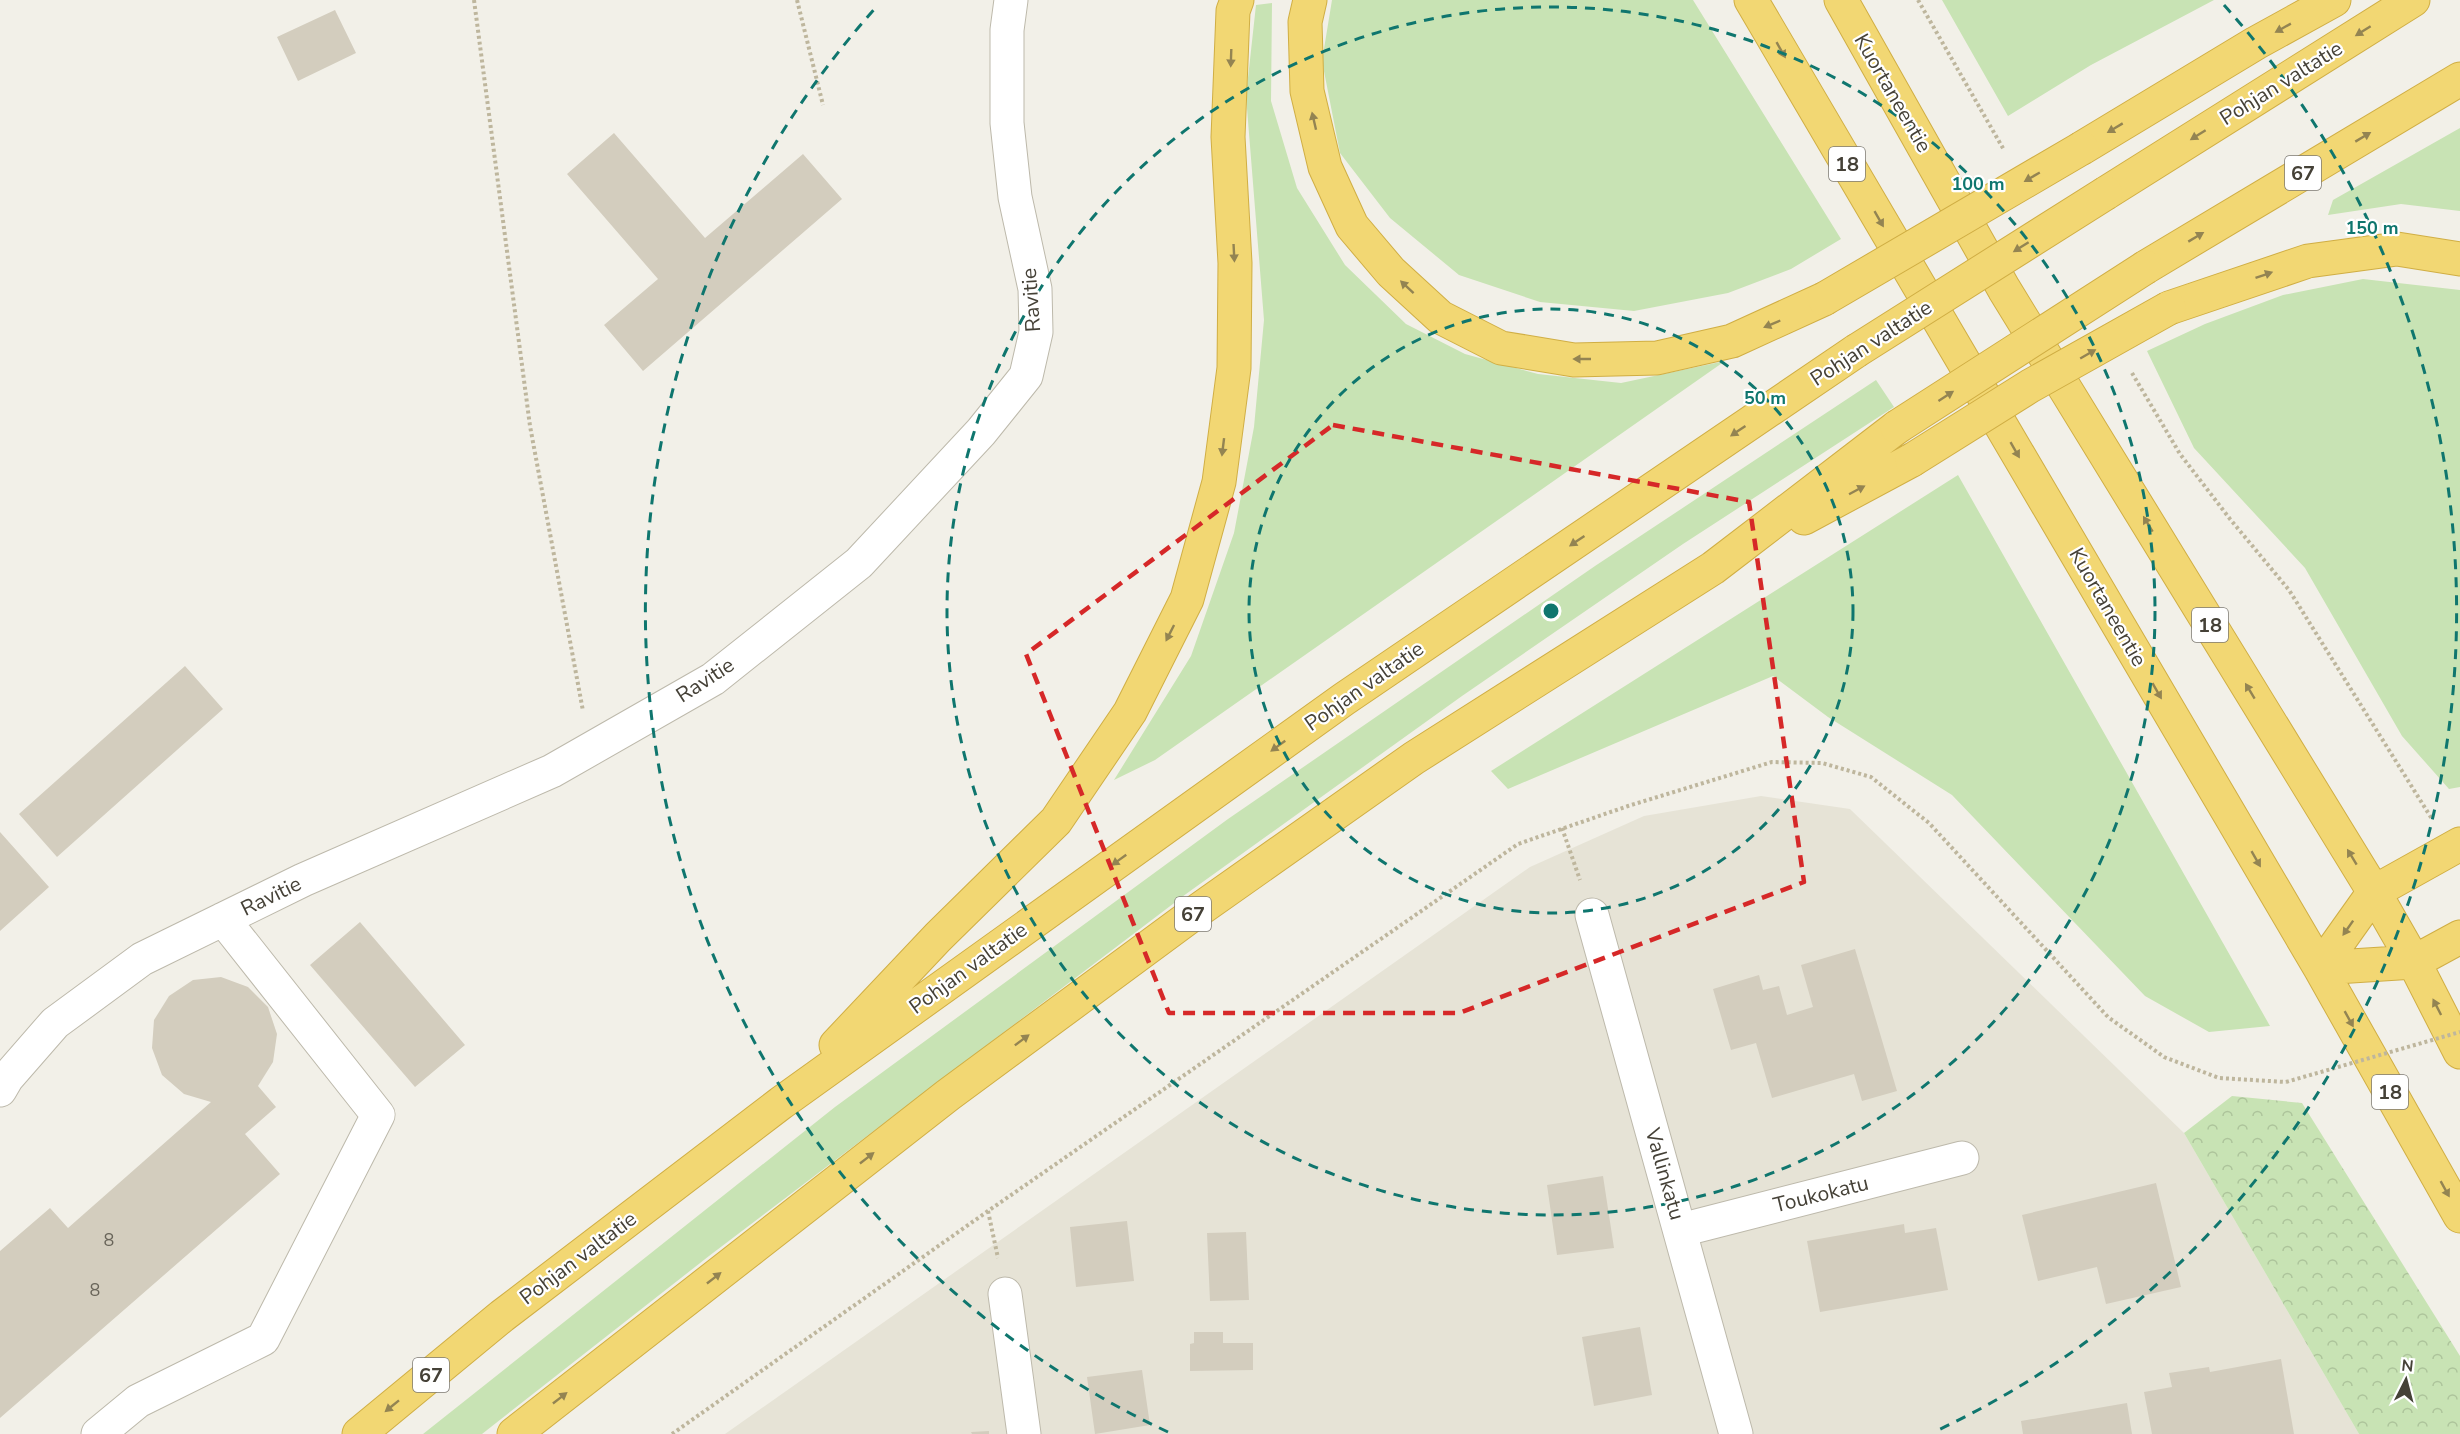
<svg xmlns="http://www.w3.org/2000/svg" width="2460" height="1434" viewBox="0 0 2460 1434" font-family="'Nunito Sans',sans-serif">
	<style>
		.residential { fill: #e6e3d6 }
		.grass { fill: #c8e3b4 }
		.forest { fill: url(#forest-crowns) }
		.building { fill: #d3cdbe }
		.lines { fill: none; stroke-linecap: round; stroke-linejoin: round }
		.minor-casing { stroke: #bdb9ab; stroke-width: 35 }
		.highway-casing { stroke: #d0ae44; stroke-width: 35 }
		.path { stroke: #beb69d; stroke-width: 4; stroke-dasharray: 3 3; stroke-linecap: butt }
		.minor { stroke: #fff; stroke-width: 33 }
		.highway { stroke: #f2d773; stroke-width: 33 }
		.highway-bridge-casing { stroke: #d0ae44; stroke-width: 35; stroke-linecap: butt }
		.path-bridge { stroke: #beb69d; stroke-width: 4; stroke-dasharray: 3 3; stroke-linecap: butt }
		.highway-bridge { stroke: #f2d773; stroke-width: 33 }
		.oneway { fill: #938452 }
		.marked { fill: none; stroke: #d62828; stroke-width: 4.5; stroke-dasharray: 12 8; stroke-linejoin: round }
		.ring { fill: none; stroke: #0f766e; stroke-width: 3; stroke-dasharray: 10 8 }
		.labels { text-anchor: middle; stroke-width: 4.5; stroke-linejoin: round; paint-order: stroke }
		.number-label { font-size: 18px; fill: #686459 }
		.shield { fill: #fff; stroke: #7d7a73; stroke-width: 1.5 }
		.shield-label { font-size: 20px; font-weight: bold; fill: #454137 }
		.street-label { font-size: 21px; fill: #454137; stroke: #fff }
		.centre { fill: #0f766e; stroke: #fff; stroke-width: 3 }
		.ring-label { font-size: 18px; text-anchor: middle; font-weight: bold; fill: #0f766e; stroke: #fff; stroke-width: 4.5; stroke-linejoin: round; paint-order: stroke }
	</style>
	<defs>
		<pattern id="forest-crowns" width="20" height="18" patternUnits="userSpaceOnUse" patternTransform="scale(1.5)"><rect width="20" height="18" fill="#c8e3b4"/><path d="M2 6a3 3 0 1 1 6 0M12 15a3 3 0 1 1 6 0" fill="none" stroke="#adc49b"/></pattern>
	</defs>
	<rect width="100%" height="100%" fill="#f2f0e8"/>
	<!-- residential -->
	<path class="residential" d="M1761,796L1850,809L2184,1133L2359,1434H725L1530,867L1644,816Z"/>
	<!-- grass -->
	<path class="grass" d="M1332,0H1693L1841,239L1791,269L1728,293L1634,311L1540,302L1459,275L1390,218L1340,153L1322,61Z
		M1942,0H2214L2091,65L2008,116Z
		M1272,3L1271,101L1297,188L1345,265L1406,324L1465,354L1538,374L1621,383L1725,361L1155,760L1114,780L1191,656L1234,533L1254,427L1264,320L1246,96L1256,5Z
		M2460,128V211L2401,204L2328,215L2333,200Z
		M2363,279L2460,290V787L2449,789L2402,736L2305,568L2194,448L2147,351L2205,324L2283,295Z
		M1876,380L1894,407L1683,544L1462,696L1186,894L709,1256L482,1434H423L835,1107L1228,819L1595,566Z
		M1958,475L2270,1026L2209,1032L2145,996L1952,795L1828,717L1773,676L1508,789L1491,771Z"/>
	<!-- forest -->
	<path class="forest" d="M2232,1096L2302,1103L2460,1356V1434H2359L2184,1133Z"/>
	<!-- building -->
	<path class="building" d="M335,10L356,53L298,81L277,37Z
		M614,133L705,238L803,154L842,199L643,371L604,325L658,279L567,174Z
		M185,666L223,709L57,857L19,814Z
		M0,832L49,887L0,931Z
		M360,922L465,1045L415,1087L310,965Z
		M1855,949L1897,1091L1862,1101L1854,1074L1772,1098L1756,1043L1731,1050L1713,989L1759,975L1763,990L1779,986L1787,1015L1813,1007L1801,965Z
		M221,977L248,987L268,1007L277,1034L273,1062L258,1086L276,1107L245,1134L280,1174L0,1418V1251L50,1208L68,1228L211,1102L184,1094L162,1075L152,1048L154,1020L169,996L193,980Z
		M1603,1176L1614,1248L1557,1255L1547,1185Z
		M2156,1183L2181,1287L2106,1304L2097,1267L2038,1281L2022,1215Z
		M1127,1221L1134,1281L1076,1287L1070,1227Z
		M1904,1224L1905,1233L1936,1228L1948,1290L1820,1312L1807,1241Z
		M1246,1232L1249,1300L1210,1301L1207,1233Z
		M1640,1327L1652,1395L1594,1406L1582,1337Z
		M1194,1332H1223V1343H1253V1370L1190,1371V1344L1194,1343Z
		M2281,1359L2294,1434H2152L2144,1392L2172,1387L2169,1373L2209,1367L2210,1372Z
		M1142,1370L1150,1425L1095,1434L1087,1377Z
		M2127,1403L2132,1434H2023L2021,1421Z
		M989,1431V1434H972L971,1432Z"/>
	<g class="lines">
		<!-- minor casing -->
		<g class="minor-casing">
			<path id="minor" d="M1592,915L1736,1434
				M0,1090L7,1078L55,1023L142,959L303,880L552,771L713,679L859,563L981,432L1026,376L1036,332L1035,289L1015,197L1007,123V30L1011,0
				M1681,1230L1962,1158
				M1005,1294L1024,1434
				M98,1434L138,1401L263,1339L378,1115L223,919"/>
		</g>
		<!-- highway casing -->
		<g class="highway-casing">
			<path id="highway" d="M1310,0L1305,22L1307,91L1325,167L1352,226L1391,272L1440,317L1501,348L1574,360L1657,358L1732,341L1824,299
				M1751,0L2320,968L2460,1216
				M1841,0L2004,289L2374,892L2414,962L2460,1052
				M2082,148L2256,43L2334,0
				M2106,193L2413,0
				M2146,267L2460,79
				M2169,308L2308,261L2397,249L2460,259
				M1804,518L1912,460
				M2320,968L2374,892L2460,844
				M2320,968L2414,962L2460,937
				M836,1045L938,937L1056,821L1130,712L1187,599L1219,482L1234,368L1235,263L1228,137L1233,11L1237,0
				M359,1434L502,1316L781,1103L1344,699L1856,351
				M514,1434L948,1095L1200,909L1414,758L1713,568L1897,427"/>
		</g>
		<!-- path -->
		<path class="path" d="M474,0L530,426L583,711
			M797,0L823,105
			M1918,0L2004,150
			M2132,373L2180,454L2230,519L2289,590L2432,819
			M1562,828L1580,880
			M988,1211L998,1258
			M672,1434L988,1211L1518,844L1628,806L1772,762L1822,763L1871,777L1929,823L2108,1017L2164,1057L2219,1078L2286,1082"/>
		<!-- minor -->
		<use href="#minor" class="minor"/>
		<!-- highway -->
		<use href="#highway" class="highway"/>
		<!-- highway-bridge casing -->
		<g class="highway-bridge-casing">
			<path id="highway-bridge" d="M1824,299L2082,148
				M1856,351L2106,193
				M1897,427L2146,267
				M1912,460L2030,386L2169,308"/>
		</g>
		<!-- path-bridge -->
		<path class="path-bridge" d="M2286,1082L2460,1032"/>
		<!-- highway-bridge -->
		<use href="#highway-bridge" class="highway-bridge"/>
	</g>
	<!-- one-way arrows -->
	<defs><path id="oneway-solid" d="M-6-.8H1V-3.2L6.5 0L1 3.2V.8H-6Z" transform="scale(1.5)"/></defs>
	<g class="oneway">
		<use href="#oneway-solid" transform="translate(2283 28) rotate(151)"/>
		<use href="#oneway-solid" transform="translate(2363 31) rotate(148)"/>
		<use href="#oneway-solid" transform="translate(1781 50) rotate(60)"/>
		<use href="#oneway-solid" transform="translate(1231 58) rotate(92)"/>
		<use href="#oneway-solid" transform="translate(1314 121) rotate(-103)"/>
		<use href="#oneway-solid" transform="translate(2115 128) rotate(149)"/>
		<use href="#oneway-solid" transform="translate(2198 135) rotate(148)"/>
		<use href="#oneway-solid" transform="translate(2363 137) rotate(-31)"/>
		<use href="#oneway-solid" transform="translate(2032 177) rotate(150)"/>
		<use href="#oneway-solid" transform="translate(1879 219) rotate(60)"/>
		<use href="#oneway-solid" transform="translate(2196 237) rotate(-31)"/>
		<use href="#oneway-solid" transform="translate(2021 247) rotate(148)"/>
		<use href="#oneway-solid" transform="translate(1234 253) rotate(87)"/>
		<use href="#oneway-solid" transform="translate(2264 275) rotate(-19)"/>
		<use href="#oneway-solid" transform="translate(1407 287) rotate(-137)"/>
		<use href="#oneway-solid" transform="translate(1772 324) rotate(157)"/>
		<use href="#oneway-solid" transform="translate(2088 354) rotate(-30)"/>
		<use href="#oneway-solid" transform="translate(1582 359) rotate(-180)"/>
		<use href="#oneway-solid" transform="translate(1946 396) rotate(-33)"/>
		<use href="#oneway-solid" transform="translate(1738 431) rotate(146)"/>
		<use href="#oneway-solid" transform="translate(1223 447) rotate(97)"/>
		<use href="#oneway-solid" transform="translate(2015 450) rotate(60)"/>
		<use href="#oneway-solid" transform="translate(1857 490) rotate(-28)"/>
		<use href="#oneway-solid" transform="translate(2148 524) rotate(-121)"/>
		<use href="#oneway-solid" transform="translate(1577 541) rotate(146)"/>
		<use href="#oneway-solid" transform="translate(1170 633) rotate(117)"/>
		<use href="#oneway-solid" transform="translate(2157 691) rotate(60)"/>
		<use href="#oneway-solid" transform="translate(2250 691) rotate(-121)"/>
		<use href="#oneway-solid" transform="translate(1278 746) rotate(144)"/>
		<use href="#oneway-solid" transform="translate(2352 857) rotate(-121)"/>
		<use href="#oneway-solid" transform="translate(2256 859) rotate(60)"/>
		<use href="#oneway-solid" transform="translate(1119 860) rotate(144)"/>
		<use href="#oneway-solid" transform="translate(2348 928) rotate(125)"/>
		<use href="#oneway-solid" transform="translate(2437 1007) rotate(-117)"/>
		<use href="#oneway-solid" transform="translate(2349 1019) rotate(61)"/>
		<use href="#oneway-solid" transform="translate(1022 1040) rotate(-37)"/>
		<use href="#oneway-solid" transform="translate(867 1158) rotate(-38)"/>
		<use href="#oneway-solid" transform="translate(2445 1189) rotate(61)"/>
		<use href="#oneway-solid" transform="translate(714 1278) rotate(-38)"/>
		<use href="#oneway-solid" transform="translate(560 1398) rotate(-38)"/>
		<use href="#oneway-solid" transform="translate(392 1406) rotate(141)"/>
	</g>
	<!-- marked area -->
	<path class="marked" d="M1333,425L1749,502L1804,882L1459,1013H1169L1026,654Z"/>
	<!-- distance rings -->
	<g class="ring">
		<circle cx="1551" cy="611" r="302"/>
		<circle cx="1551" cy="611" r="604"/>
		<path d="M1168 1432A906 906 0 0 1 878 5M2224 5A906 906 0 0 1 1934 1432"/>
	</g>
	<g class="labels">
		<!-- number labels -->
		<g class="number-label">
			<text x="109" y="1246">8</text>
			<text x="95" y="1296">8</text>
		</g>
		<!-- shield labels -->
		<g class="shield">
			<rect x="1829" y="147" width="36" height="34" rx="4.5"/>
			<rect x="2285" y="156" width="36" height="34" rx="4.5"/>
			<rect x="2192" y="608" width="36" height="34" rx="4.5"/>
			<rect x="1175" y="897" width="36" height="34" rx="4.5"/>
			<rect x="2372" y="1075" width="36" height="34" rx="4.5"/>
			<rect x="413" y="1358" width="36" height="34" rx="4.5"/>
		</g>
		<g class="shield-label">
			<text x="1847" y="171">18</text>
			<text x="2303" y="180">67</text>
			<text x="2210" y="632">18</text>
			<text x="1193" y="921">67</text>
			<text x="2390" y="1099">18</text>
			<text x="431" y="1382">67</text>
		</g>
		<!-- street labels -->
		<g class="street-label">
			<text transform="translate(2281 83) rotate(-32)" y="7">Pohjan valtatie</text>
			<text transform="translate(1893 93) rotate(60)" y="7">Kuortaneentie</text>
			<text transform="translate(1031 300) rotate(-94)" y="7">Ravitie</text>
			<text transform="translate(1871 343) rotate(-33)" y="7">Pohjan valtatie</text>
			<text transform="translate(2108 607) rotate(60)" y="7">Kuortaneentie</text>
			<text transform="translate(705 680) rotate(-33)" y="7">Ravitie</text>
			<text transform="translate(1364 686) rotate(-35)" y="7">Pohjan valtatie</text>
			<text transform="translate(271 896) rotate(-26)" y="7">Ravitie</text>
			<text transform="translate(968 968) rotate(-36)" y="7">Pohjan valtatie</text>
			<text transform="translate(1665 1174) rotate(74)" y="7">Vallinkatu</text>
			<text transform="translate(1821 1194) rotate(-14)" y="7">Toukokatu</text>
			<text transform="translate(578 1258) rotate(-37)" y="7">Pohjan valtatie</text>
		</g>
	</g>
	<circle cx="1551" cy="611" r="9" class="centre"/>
	<g class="ring-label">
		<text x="1978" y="190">100 m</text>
		<text x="2372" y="234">150 m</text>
		<text x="1765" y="404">50 m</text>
	</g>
	<!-- north arrow -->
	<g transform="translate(2406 1380) rotate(6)" stroke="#ffffff" stroke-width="4.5" paint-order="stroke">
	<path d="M0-4.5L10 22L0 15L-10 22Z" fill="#454137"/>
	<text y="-9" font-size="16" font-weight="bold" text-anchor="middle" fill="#454137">N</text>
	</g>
</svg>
